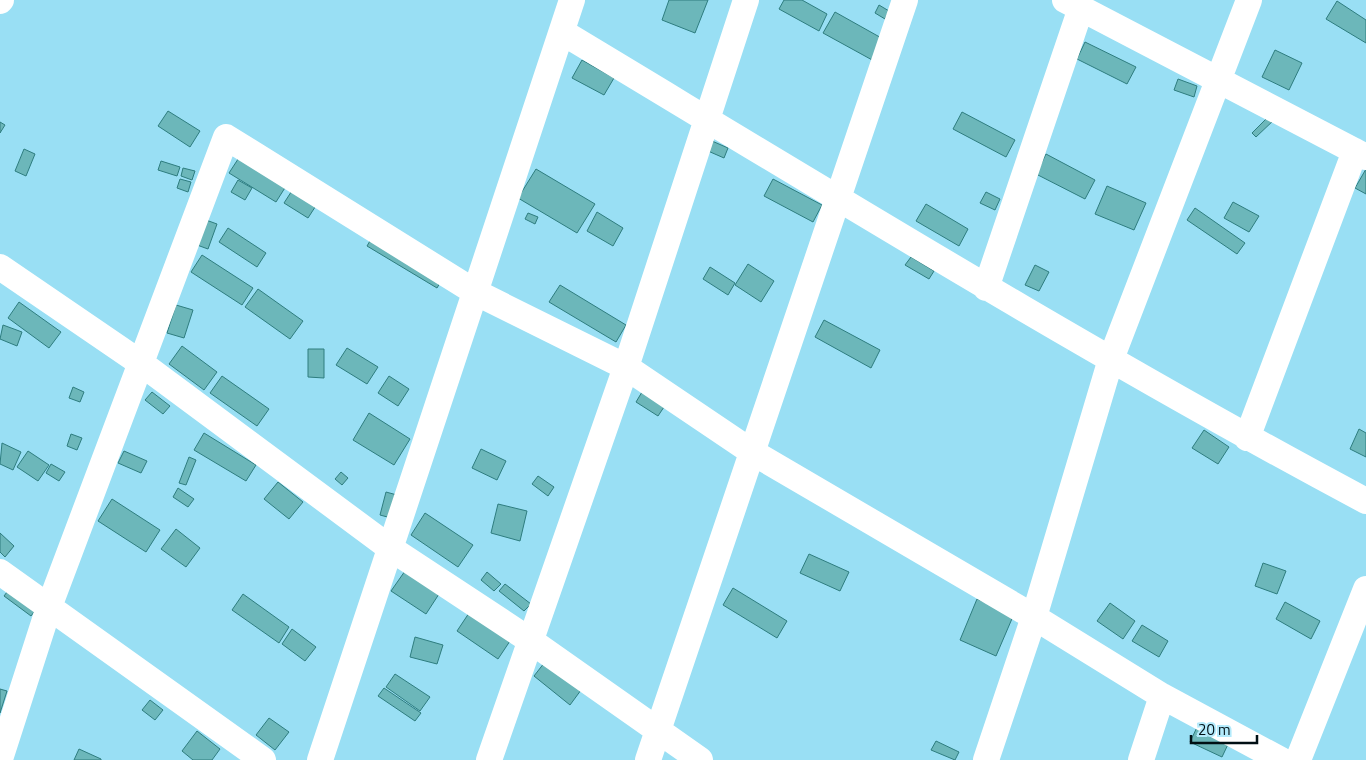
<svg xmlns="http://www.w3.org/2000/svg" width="1366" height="760" viewBox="0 0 1366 760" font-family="'Titillium Web',sans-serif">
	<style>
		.building { fill: #6cb7ba; stroke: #2e7d7f }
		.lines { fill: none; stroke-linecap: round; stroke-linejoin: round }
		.minor { stroke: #fff; stroke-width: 26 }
	</style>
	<rect width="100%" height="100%" fill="#99dff4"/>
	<!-- building -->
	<path class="building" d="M669,0H708L695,33L662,20Z
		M784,0H802L827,14L819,31L779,9Z
		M1337,1L1366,20V43L1326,19Z
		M879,5L889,11L885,19L875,13Z
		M835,12L885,40L874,61L823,33Z
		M1085,42L1136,67L1127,84L1077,59Z
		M1275,50L1302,63L1289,90L1262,77Z
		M582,60L614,78L604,95L572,78Z
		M1178,79L1197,86L1194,97L1174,90Z
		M168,111L200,131L190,147L158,126Z
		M962,112L1015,140L1006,157L953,129Z
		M1270,115L1275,119L1256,137L1252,133Z
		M0,122L5,125L0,133Z
		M712,141L728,148L724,158L708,151Z
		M24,149L35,154L26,176L15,171Z
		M242,153L288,183L276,202L229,173Z
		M1046,154L1095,180L1085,199L1036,174Z
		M161,161L180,167L177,176L158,170Z
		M183,168L195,171L192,180L181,176Z
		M536,169L595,204L577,233L518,198Z
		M1366,169V194L1355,188Z
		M180,179L191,182L188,192L177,188Z
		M773,179L822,205L813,222L764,196Z
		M238,180L252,188L245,200L231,192Z
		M295,186L319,201L308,218L284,203Z
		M1107,186L1146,203L1134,230L1095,214Z
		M986,192L1000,199L995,210L980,203Z
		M1233,202L1259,216L1249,232L1224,218Z
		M926,204L968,229L959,246L916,221Z
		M1195,208L1245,243L1237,254L1187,220Z
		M597,212L623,228L613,246L587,231Z
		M528,213L538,217L535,224L525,219Z
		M206,220L217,224L208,249L197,245Z
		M228,228L266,253L257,267L219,242Z
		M374,234L444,276L437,288L367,246Z
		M202,255L253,288L242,305L191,272Z
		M911,257L934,271L929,279L905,265Z
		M748,264L774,281L761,302L735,285Z
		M1035,265L1049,272L1039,291L1025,285Z
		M710,267L735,283L728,295L703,279Z
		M560,285L626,325L616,342L549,302Z
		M258,289L303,321L290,339L245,307Z
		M19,302L61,332L49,348L8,318Z
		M176,305L193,310L184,338L167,333Z
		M824,320L880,350L871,368L815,337Z
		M3,325L22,332L17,346L0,339Z
		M182,346L217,372L204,390L169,364Z
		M347,348L378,367L367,384L336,365Z
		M308,349H324V378L308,377Z
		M222,376L269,409L257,426L210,393Z
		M389,376L409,389L398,406L378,393Z
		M73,387L84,392L80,402L69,398Z
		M645,387L668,401L658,416L636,402Z
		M152,392L170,406L163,414L145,400Z
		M369,413L410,439L394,465L353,440Z
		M1359,429L1366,433V457L1350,449Z
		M1204,430L1229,447L1218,464L1192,448Z
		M204,433L256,465L246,481L194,450Z
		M71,434L82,438L77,450L67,446Z
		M2,443L21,452L13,470L0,464Z
		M481,449L506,461L497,480L472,468Z
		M28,451L49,465L38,481L17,467Z
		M124,451L147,461L141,473L118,463Z
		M189,457L196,460L186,485L179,483Z
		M51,464L65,472L59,481L46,473Z
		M341,472L348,478L342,485L335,479Z
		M538,476L554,487L548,496L532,484Z
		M278,482L303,502L289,519L264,499Z
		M178,488L194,499L188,507L173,497Z
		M386,492L397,495L391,518L380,515Z
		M112,499L160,530L146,552L98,521Z
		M498,504L527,511L520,541L491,533Z
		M425,513L473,545L458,567L411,535Z
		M176,529L200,548L186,567L161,549Z
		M0,533L14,546L5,557L0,552Z
		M809,554L849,572L840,591L800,573Z
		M1263,563L1286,571L1277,594L1255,586Z
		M405,571L439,594L426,614L391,591Z
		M487,572L501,584L494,591L481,580Z
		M505,584L531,604L524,611L499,591Z
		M10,588L37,608L31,616L4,596Z
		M733,588L787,621L777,638L723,605Z
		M243,594L289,627L279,643L232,610Z
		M977,599L1014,614L996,656L960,640Z
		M1285,602L1320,621L1311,639L1276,619Z
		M1110,603L1135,621L1123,639L1097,621Z
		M469,613L510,641L498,659L457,631Z
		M1142,625L1168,641L1159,657L1132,641Z
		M292,629L316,647L305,661L282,644Z
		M415,637L443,645L437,664L410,657Z
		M548,658L584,686L570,705L534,676Z
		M395,674L430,697L420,711L386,687Z
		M384,688L421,713L415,721L378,696Z
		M0,689L7,691L0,713Z
		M150,700L163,710L155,720L142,710Z
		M269,718L289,732L275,750L256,735Z
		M1199,723L1231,738L1222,757L1190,742Z
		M197,731L220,749L212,760H193L182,751Z
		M936,741L959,752L955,760L931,750Z
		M79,749L101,759V760H74Z"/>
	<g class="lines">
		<!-- minor -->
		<path class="minor" d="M1065,0L1366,157
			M0,1L1,0
			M562,32C828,192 1092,355 1366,501
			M0,267L142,364L390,548L531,641L700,760
			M986,288L1081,8
			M1247,438L1355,151
			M0,572L263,760
			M0,759L49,607L226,137L475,292L626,367L752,452L1034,617L1162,696L1281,760
			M320,760L572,0
			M489,760L626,367L746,0
			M648,760L905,0
			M986,760L1034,617L1111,359L1249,0
			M1141,760L1162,696
			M1298,760L1366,589"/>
	</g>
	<!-- scale -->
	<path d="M1191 735v8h66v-8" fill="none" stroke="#000f14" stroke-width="2.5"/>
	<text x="1198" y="735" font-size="15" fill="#000f14" stroke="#b3eafb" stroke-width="4" paint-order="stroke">20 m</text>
</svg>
